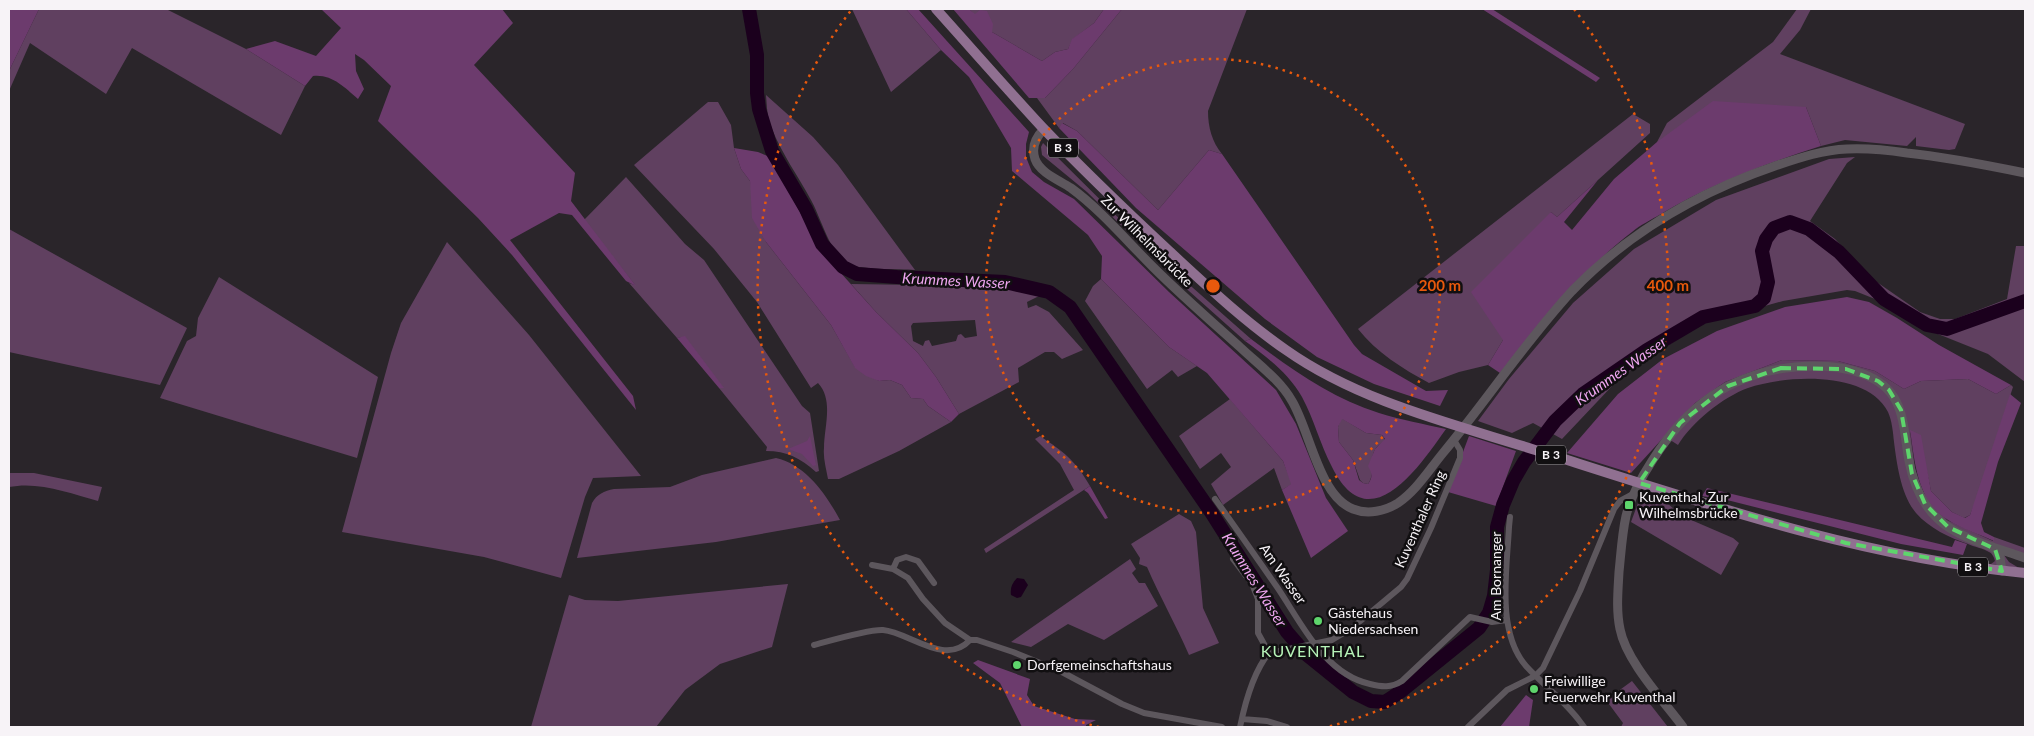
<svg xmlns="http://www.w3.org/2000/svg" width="2034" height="736" viewBox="0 0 2034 736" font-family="Lato,sans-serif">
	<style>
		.green { fill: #604060; fill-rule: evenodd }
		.forest { fill: #6c3b6d; fill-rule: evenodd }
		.water { fill: #1b001d }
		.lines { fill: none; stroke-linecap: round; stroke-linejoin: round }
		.river { stroke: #1b001d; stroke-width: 14 }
		.street { stroke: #5d575d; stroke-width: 6 }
		.secondary { stroke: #5d575d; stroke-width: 9 }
		.primary { stroke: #907091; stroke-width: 10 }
		.marked { fill: none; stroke: #5ed56c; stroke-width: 4; stroke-dasharray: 10 6; stroke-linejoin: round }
		.ring { fill: none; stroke: #e8590c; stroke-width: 2.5; stroke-dasharray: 2.5 5 }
		.poi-dot { fill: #5ed56c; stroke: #110f11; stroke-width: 2 }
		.labels { text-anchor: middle; stroke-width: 5; stroke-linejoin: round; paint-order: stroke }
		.shield { fill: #110f11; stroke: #b2afb2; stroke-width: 1 }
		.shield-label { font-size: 12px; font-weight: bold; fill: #f7f3f7 }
		.street-label { font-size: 14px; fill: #f7f3f7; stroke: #110f11 }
		.poi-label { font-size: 14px; fill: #f7f3f7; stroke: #110f11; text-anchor: start }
		.water-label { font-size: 15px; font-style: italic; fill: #efa6f0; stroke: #110f11 }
		.quarter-label { font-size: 16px; letter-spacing: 1px; fill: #b6f3b8; stroke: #110f11 }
		.centre { fill: #e8590c; stroke: #110f11; stroke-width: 2.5 }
		.ring-label { font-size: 15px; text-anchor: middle; font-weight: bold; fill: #e8590c; stroke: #110f11; stroke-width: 5; stroke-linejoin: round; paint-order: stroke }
	</style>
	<rect width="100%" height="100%" fill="#2a252a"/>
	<!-- green -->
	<path class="green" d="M39,9H166L246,49L305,86L281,135L132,48L106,94L30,43L9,91V71Z
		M852,9H906L941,50L891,92Z
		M969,9H1104L1094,23L1073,39L1068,49L1055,52L1042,61L992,32Z
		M1122,9H1247L1208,111C1208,127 1212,142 1222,154L1209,150L1158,210L1077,131L1063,123L1059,128L1037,98H1045L1073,69Z
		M1797,9H1811L1800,30L1780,54L1965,124L1955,149L1949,150L1916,146V137L1907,146L1845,140L1821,146L1806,107L1657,142L1667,123L1773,42Z
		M766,95L813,137L838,165L915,270C900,269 857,270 846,263C831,254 820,216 811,200C798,176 782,154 772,129C767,118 767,107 766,95Z
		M708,102H718L731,125L734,148L741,169L750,181L766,242L831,325L855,367L879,381L890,380L902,385L911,398L923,399L928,406L951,422L899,451L839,479H828C826,468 823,458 824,448C824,427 834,400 818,383L811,388L757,302L714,249L634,165Z
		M1633,114L1650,124V133L1557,217L1551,212L1503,340L1488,365L1459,372L1429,383C1403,369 1376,352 1358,329Z
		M1043,143L1159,258L1251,339L1245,341L1180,283L1087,192L1042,155L1041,147Z
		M1855,157L1847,163L1810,221L1835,239L1871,278L1920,312L1940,319H1955L2007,299L2016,246H2025V382L1988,354L1933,332L1880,301L1855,291L1847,290L1783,301L1704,323L1638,364L1614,384L1562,439L1533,423L1512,433L1478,421L1509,379L1573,303L1634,249L1716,200L1829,159Z
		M626,177L685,244L704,260L802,406L810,413L819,471L816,472C800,458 787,451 766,451L767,447L719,388H723L685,337L677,338L629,283L635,285L584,220Z
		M9,229L187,328L160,385L9,352Z
		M447,242L529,335L641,476L593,478L585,497L561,578L484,557L342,532L391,353L401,323Z
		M219,277L378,377L357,458L160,398L187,341L196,336L198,318Z
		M1101,279L1169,347L1197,366L1178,377L1172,370L1147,389L1085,301L1093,286Z
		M851,284L986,286L1031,292L1039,296L1027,302L1028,308L1036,305L1049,312L1083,350L1062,359L1054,352H1045L1018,368L1019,382L959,414L936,377L918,353L876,312ZM975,320L977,336L965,338L961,334L958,335L956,341L932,346L929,340L925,341L923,346L913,341L911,326L913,323Z
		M1782,360L1838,361L1875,371L1904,389L1921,381L1968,379L1996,394L2011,385L2013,387L1976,500L1970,515L1964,518L1952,512L1931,491L1927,472L1910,431L1915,469L1923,492L1947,520L1993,541L1994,537L2025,548V561L2004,555L2009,562L2019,568L1991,564L1995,561C1994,558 1993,554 1989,552C1983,548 1974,547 1968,544C1950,538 1929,528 1916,513C1901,495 1897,465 1894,442C1893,432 1892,421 1888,412C1867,370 1785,375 1748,388C1723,397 1692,422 1678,445L1664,436L1695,403L1725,382Z
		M1230,399L1283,461L1292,484L1282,490L1274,468L1223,505L1211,484L1231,467L1221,453L1200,469L1179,436Z
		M1341,418L1366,433L1382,435L1385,440C1383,442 1379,445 1376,448C1368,459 1376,473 1368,484L1363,483L1360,480L1353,460L1339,442L1338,427Z
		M1040,436C1064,452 1075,460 1090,486L986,553L984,549L1074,490L1060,464L1035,439Z
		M776,458C806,465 826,494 840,520L716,542L577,558L592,503C597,494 604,491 614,489L670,487L702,475Z
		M9,473H34L102,487L98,501C70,493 38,481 9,487Z
		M1645,493L1660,497L1682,516L1733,538L1739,543L1721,575L1631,522L1638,503Z
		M1179,514L1191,521L1196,532L1203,608L1219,643L1189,655C1176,625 1160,597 1147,567L1139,564L1140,558L1131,544Z
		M1130,559L1136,569L1132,573L1139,583H1145L1158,606L1104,640L1068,624L1031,647L1011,642Z
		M788,584L772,647L720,664L685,690L656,727H531L569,595L585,600L618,601Z
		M1632,681L1668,727H1621L1623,723L1606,700Z"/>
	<!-- forest -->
	<path class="forest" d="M9,9H39L9,71Z
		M321,9H502L513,23L474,65L575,173L571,201L636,286L626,281L572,215L559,213L510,240L633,396L636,410L512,255L478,218L378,121L391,86L364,60L355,54L356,71L364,89L358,99C344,87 332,74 313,76L305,86L246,49L275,41L316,56L341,28Z
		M906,9H918L1029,132L1026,144V157L1032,172L1044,182L1074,199L1169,292L1276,390L1296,424L1326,498L1348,531L1311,558L1282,490L1291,484L1283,461L1207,373L1169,347L1101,279L1102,256L1088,235L1012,171L1011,148L969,77L941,50Z
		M953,9H969L975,14L980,10L987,11L993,24L992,32L1042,61L1055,52L1068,49L1072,39L1094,23L1104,9H1122L1073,69L1045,98H1029Z
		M1482,9H1492L1600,78L1596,82Z
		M1713,101L1806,107L1821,146C1765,164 1711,184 1661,214C1651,220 1640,225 1632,232C1580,272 1541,323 1500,373L1488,365L1503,340L1471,292L1551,212L1557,217L1598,180L1564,222L1572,230L1614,179L1657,142Z
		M1062,123L1077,131L1158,210L1209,150L1222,154L1354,345L1362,354L1426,391L1448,390L1440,406L1374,384L1317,357L1265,319L1136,208L1059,128Z
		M734,148L758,152L770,157L821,251L876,312L918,353L936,377L959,414L951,422L928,406L923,399L911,398L902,385L890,380L879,381L866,376L855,368L831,325L766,242L752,218L750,181L741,169Z
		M1847,297L1869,302L1897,318L1939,345L2011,385L1996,394L1968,379L1921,381L1904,389L1875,371L1838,361L1782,360L1725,382L1695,403L1631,473L1567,453L1618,394L1663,359L1717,331L1785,307Z
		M685,336L724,388H719L677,338Z
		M1251,339C1291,369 1331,398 1379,413C1401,420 1424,424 1446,429C1419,467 1369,542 1332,467C1320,444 1314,419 1302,397C1289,374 1267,357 1245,341ZM1342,419L1366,433L1382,435L1385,439L1375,449L1368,466C1372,473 1373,477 1368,484L1363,483L1359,480L1353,460L1339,442L1338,427Z
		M2010,394L2021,403L1998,462L1981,523L1984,532L1994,537V541C1979,534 1962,529 1948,520C1917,501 1915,463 1910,430L1921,435L1931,491L1952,512L1965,518L1970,515Z
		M810,436L816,465L813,466L802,454L788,449L807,441Z
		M1469,436L1516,451L1496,506L1448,492Z
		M1090,486L1108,518L1105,519L1088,493L1084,490Z
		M1707,488L1952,547L1955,540L1967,544L1963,555L1901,544L1731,501L1702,496Z
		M978,660L1030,679L1027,695L1034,706L1075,719L1096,720L1086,725V727H1022L1000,683L973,663Z
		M1526,695L1533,700L1529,727H1500Z"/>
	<!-- water -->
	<path class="water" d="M1017,578L1024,579L1028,585L1021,597L1017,598L1011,595C1010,588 1012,583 1017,578Z"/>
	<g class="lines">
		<!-- river -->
		<path class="river" d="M749,9L757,55V93L759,109L772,151L806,209L822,244L843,267L857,274L897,277L1005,282L1049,292L1070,307L1211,512L1287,632L1306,654L1353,692L1371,701L1385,702L1400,692L1479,628L1489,613L1494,596L1497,570V527L1503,505L1513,481L1524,462L1555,421L1583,394L1647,350L1703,317L1755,306L1764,298L1768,282L1762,251L1766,239L1774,228L1790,222L1809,229L1839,252L1884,299L1927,325L1947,329L2025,301"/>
		<!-- street -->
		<path class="street" d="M1215,499C1236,528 1256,557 1277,587C1301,622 1324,674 1370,684C1382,687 1391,688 1402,681L1470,617L1492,622L1506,620
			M1510,517L1509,527C1507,569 1496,632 1526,666C1545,687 1568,703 1584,727
			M1233,559L1252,584L1258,599V633L1269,653
			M872,565L893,569L908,578L923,599L945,623L970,640
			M893,569L897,560L906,557L918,561L934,583
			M970,640H977L1013,652L1060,671L1122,704L1144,713L1222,727
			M814,645C829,641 869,629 883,630C909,632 945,667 970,640
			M1242,719L1267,721L1287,727
			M1240,727C1245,703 1253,672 1269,653L1332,640L1352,628L1401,587L1407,579L1431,528L1460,458V450L1454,440
			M1468,727L1507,690L1535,676L1543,668L1580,591L1614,509L1620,501L1633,494"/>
		<!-- secondary -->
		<path class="secondary" d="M1044,129C1036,137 1031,147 1035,159C1040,173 1059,180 1071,188C1101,210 1126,240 1153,267C1181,295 1211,321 1241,348C1259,365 1280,380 1292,401C1310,431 1319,496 1353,509C1368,515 1385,511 1398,503C1416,491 1429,470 1443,453C1487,400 1525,342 1572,291C1628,233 1699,192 1775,166C1799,158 1822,150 1847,149C1867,148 1887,150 1907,153C1947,157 1986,165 2025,173
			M1993,547L2000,557L2002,571
			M1683,727C1663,700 1626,661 1620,629C1616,610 1618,591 1619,572C1621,553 1622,534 1626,516C1631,496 1641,478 1652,461C1686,407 1730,373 1795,367C1818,365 1842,366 1863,374C1906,390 1902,423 1909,461C1913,482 1921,503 1937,518C1958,539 1998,548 2025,558"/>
		<!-- primary -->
		<path class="primary" d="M936,9C971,48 1006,88 1042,127C1083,170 1126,211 1169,251C1207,286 1244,321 1286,350C1361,403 1458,425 1545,453C1703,503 1859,557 2025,573"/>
	</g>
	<!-- marked area -->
	<path class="marked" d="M1781,368L1846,369L1878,381L1889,390L1901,410L1912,474L1925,504L1948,527L1995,549L2002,571L1846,543L1639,483L1680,423L1728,386Z"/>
	<!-- distance rings -->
	<g class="ring">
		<circle cx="1213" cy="286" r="227"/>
		<path d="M1099 727A455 455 0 0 1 852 9M1574 9A455 455 0 0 1 1327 727"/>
	</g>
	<!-- markers -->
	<g class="poi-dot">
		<rect x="1624" y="500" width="10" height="10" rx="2.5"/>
		<circle cx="1318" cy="621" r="5"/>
		<circle cx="1017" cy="665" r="5"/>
		<circle cx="1534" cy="689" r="5"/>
	</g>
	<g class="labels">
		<!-- shield labels -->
		<g class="shield">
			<rect x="1048" y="138.5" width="30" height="19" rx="4"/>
			<rect x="1536" y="445.5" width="30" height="19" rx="4"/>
			<rect x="1958" y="557.5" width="30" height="19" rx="4"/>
		</g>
		<g class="shield-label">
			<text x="1063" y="152">B 3</text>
			<text x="1551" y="459">B 3</text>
			<text x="1973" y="571">B 3</text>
		</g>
		<!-- street labels -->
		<g class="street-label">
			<text transform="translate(1147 241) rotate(45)" y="5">Zur Wilhelmsbrücke</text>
			<text transform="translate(1420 519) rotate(-66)" y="5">Kuventhaler Ring</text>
			<text transform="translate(1283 574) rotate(55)" y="5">Am Wasser</text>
			<text transform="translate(1496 576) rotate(-90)" y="5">Am Bornanger</text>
		</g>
		<!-- poi labels -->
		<g class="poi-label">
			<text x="1639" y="502">Kuventhal, Zur<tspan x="1639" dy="16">Wilhelmsbrücke</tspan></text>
			<text x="1328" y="618">Gästehaus<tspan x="1328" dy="16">Niedersachsen</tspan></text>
			<text x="1027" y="670">Dorfgemeinschaftshaus</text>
			<text x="1544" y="686">Freiwillige<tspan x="1544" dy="16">Feuerwehr Kuventhal</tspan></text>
		</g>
		<!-- water labels -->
		<g class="water-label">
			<text transform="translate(956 281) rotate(3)" y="5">Krummes Wasser</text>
			<text transform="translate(1621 371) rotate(-35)" y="5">Krummes Wasser</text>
			<text transform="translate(1254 580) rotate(58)" y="5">Krummes Wasser</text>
		</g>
		<!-- quarter labels -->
		<g class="quarter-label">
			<text x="1313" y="657">KUVENTHAL</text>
		</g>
	</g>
	<circle cx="1213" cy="286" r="8" class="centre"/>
	<g class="ring-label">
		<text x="1440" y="291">200 m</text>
		<text x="1668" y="291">400 m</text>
	</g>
	<!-- border -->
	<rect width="2034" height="736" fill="none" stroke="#f7f3f7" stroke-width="20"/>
</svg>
